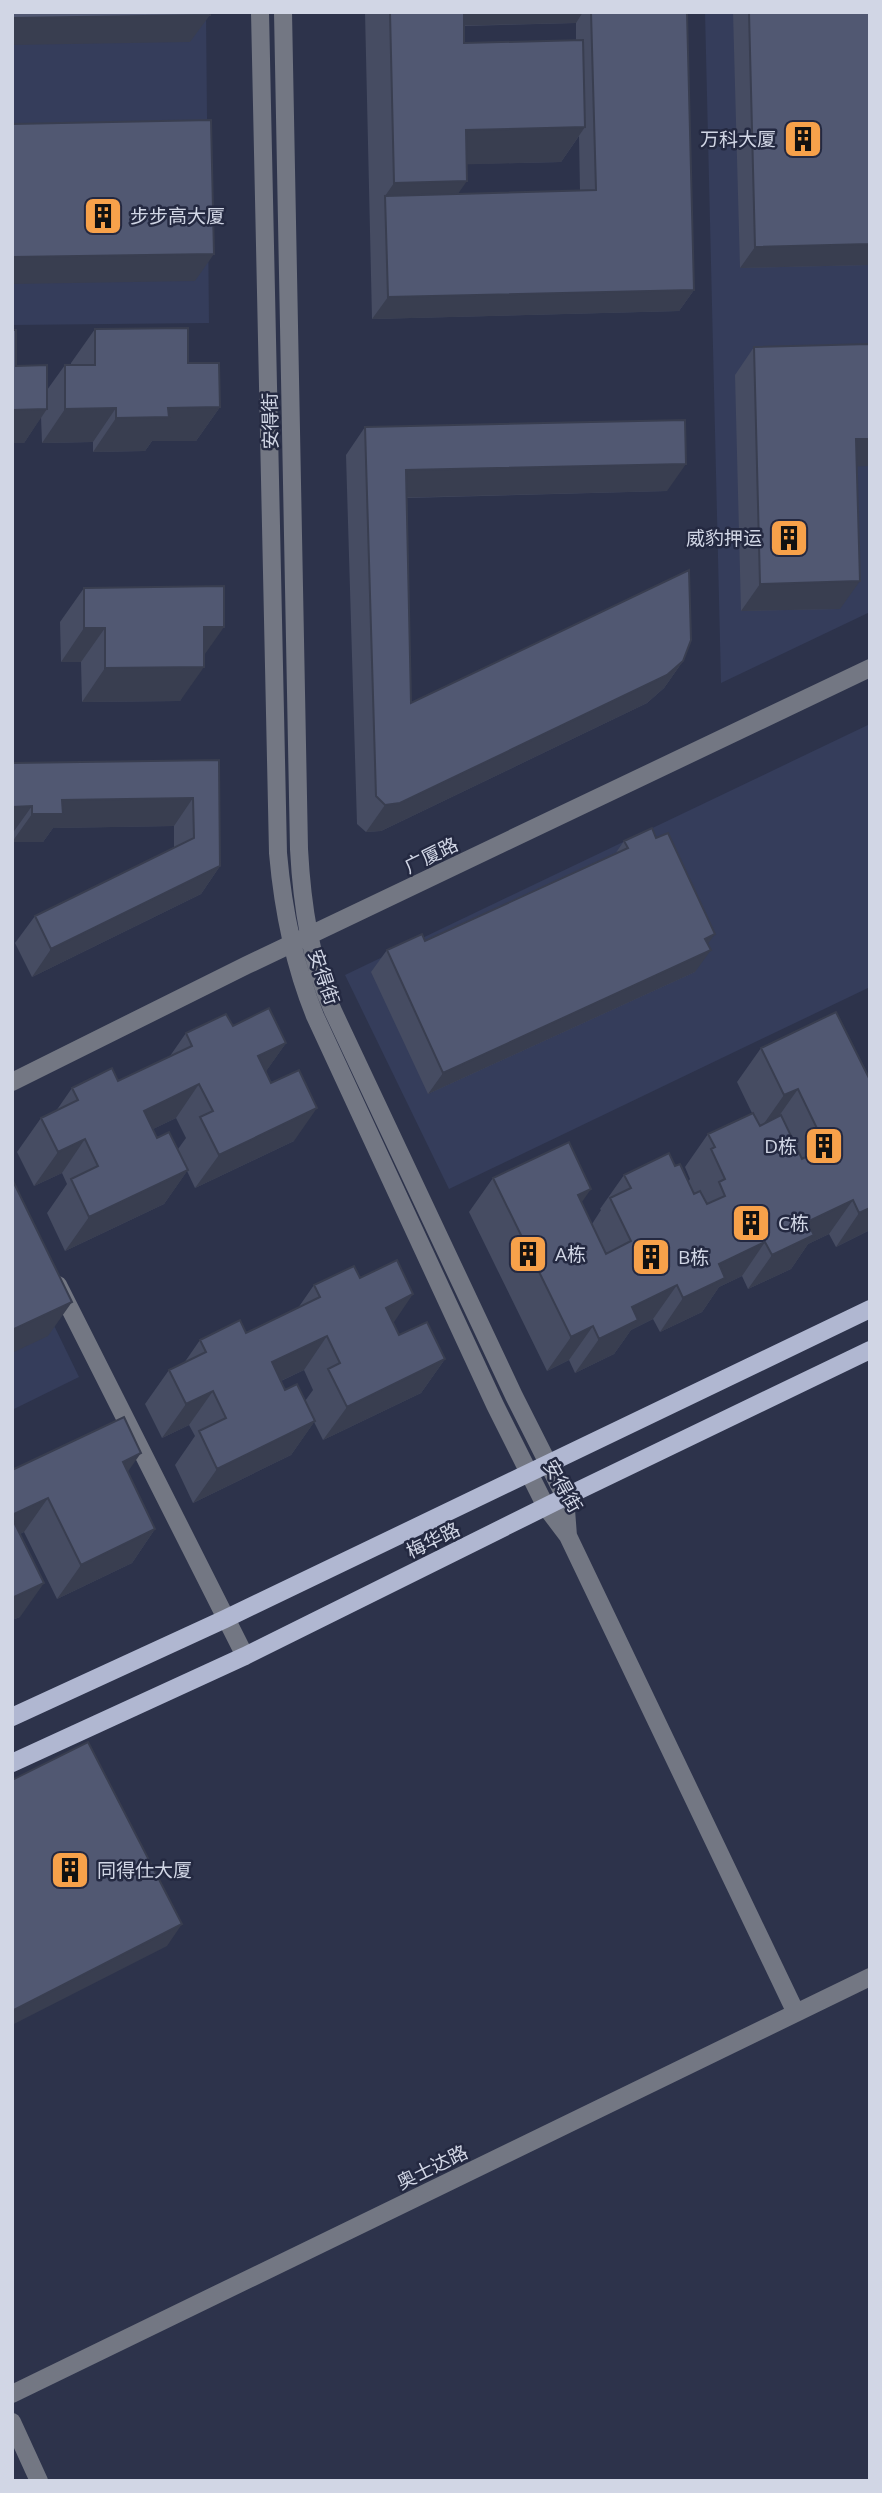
<svg xmlns="http://www.w3.org/2000/svg" width="882" height="2493" viewBox="0 0 882 2493" font-family="'Open Sans','Noto Sans SC',sans-serif">
	<style>
		.built { fill: #353d5b }
		.lines { fill: none; stroke-linecap: round; stroke-linejoin: round }
		.minor { stroke: #737783; stroke-width: 18 }
		.major { stroke: #b0b7d1; stroke-width: 18 }
		.wall { fill: #464c62; fill-rule: evenodd }
		.shaded-wall { fill: #393e50 }
		.building { fill: #515872; stroke: #393e50; stroke-width: 2 }
		.labels { text-anchor: middle; stroke-width: 5; stroke-linejoin: round; paint-order: stroke }
		.poi-label { font-size: 19px; fill: #d1d6e5; stroke: #242941; text-anchor: start }
		.street-label { font-size: 19px; fill: #d1d6e5; stroke: #242941 }
	</style>
	<rect width="100%" height="100%" fill="#2d334b"/>
	<!-- built -->
	<path class="built" d="M12,12H206L209,323L12,325Z
		M705,12H870V612L721,683Z
		M870,724V987L449,1189L345,975Z
		M12,1239L79,1377L12,1410Z"/>
	<g class="lines">
		<!-- minor -->
		<path class="minor" d="M260,12L278,853C283,910 293,962 315,1016L495,1405L546,1507L568,1536L796,2013
			M283,12L299,849C302,905 310,960 333,1011L514,1396L565,1497L568,1536
			M12,1082L247,965L870,668
			M58,1285L245,1656
			M12,2394L870,1977
			M12,2422L39,2481"/>
		<!-- major -->
		<path class="major" d="M12,1717L225,1619L870,1309
			M12,1763L245,1656L565,1497L870,1350"/>
	</g>
	<!-- wall -->
	<path class="wall" d="M365,12H687L694,290L679,311L372,319ZM576,23V40L464,43V26ZM579,136L580,191L458,194L467,164L561,162Z
		M733,12H870V265L740,268Z
		M95,329L188,363L220,407L196,441H152L145,451L93,452V442L42,443L41,417L24,443H12V330L16,366L47,390L65,365H71V363Z
		M870,344V466H857L840,609L741,611L735,375L754,347Z
		M365,427L667,491L407,498L411,703L683,661L664,688L647,703L381,831L366,832L357,824L346,455Z
		M84,588L204,656L180,701L82,702L81,662H61L60,622Z
		M219,760L220,866L201,894L32,977L15,943L35,916L174,848V826L53,828L43,842H12V763Z
		M624,841L708,944L695,972L428,1094L371,972L387,950L425,941L615,854Z
		M836,1012L870,1230L836,1247L829,1234L808,1244L791,1269L748,1289L742,1276L719,1287L702,1312L660,1332L653,1319L631,1330L614,1354L575,1373L569,1360L547,1371L469,1212L493,1178L581,1203L592,1224L601,1210L600,1209L624,1175L675,1166L688,1182L690,1179L685,1167L708,1134L752,1113L737,1082L761,1048Z
		M233,1026L286,1043L266,1071L294,1141L195,1188L187,1171L164,1204L65,1251L47,1213L67,1184L62,1173L34,1186L17,1152L41,1118L56,1111L72,1088L118,1081L170,1056L186,1033ZM176,1118L186,1138L178,1149L157,1138L153,1129Z
		M360,1278L393,1323L399,1335L445,1359L421,1393L323,1440L314,1422L291,1455L193,1503L175,1465L195,1436L189,1425L162,1438L145,1404L169,1370L184,1363L200,1340L246,1333L298,1308L314,1285ZM304,1370L313,1390L305,1401L285,1390L281,1381Z
		M12,1470L128,1472L155,1529L132,1563L57,1599L24,1532L20,1534V1617L12,1620Z"/>
	<!-- shaded-wall -->
	<path class="shaded-wall" d="M390,12H583L576,23L390,27Z
		M210,15L190,42L12,45V18Z
		M585,127L561,162L442,165L466,130Z
		M467,181L443,215L385,196L394,183Z
		M870,244V265L740,268L755,247Z
		M214,254L195,281L12,284V257Z
		M694,290L679,311L372,319L388,297Z
		M220,407L196,441H152L145,451L93,452L116,418L168,408Z
		M116,408L93,442L42,443L65,409Z
		M47,409L24,443H12V410Z
		M856,439H870V466L837,467Z
		M686,464L667,491L387,498L406,470Z
		M860,581L840,609L741,611L760,584Z
		M204,627H224L200,661Z
		M84,628H105L81,662H61Z
		M683,661L664,688L647,703L381,831L366,832L385,805Z
		M204,667L180,701L82,702L105,668Z
		M193,798L174,826L53,828L43,842H12L32,814L62,800Z
		M32,806L12,834V807Z
		M220,866L201,894L32,977L51,949Z
		M715,934L700,955L711,950L695,972L428,1094L443,1073Z
		M286,1043L262,1077L258,1056Z
		M199,1084L176,1118L120,1145L144,1111Z
		M798,1089L774,1123L760,1129L784,1095Z
		M317,1108L294,1141L195,1188L219,1155Z
		M85,1139L62,1173L34,1186L58,1152Z
		M188,1170L164,1204L65,1251L89,1217Z
		M591,1189L568,1222L578,1195Z
		M853,1200L829,1234L808,1244L791,1269L748,1289L772,1255L807,1222Z
		M870,1208V1230L836,1247L859,1213Z
		M765,1242L742,1276L719,1287L702,1312L660,1332L683,1298L719,1264Z
		M677,1285L653,1319L631,1330L614,1354L575,1373L599,1339L632,1307Z
		M413,1294L390,1328L386,1308Z
		M72,1302L48,1336L12,1353V1330Z
		M593,1326L569,1360L547,1371L571,1337Z
		M327,1336L304,1370L248,1396L272,1362Z
		M445,1359L421,1393L323,1440L347,1407Z
		M213,1391L189,1425L162,1438L186,1404Z
		M315,1421L291,1455L193,1503L217,1469Z
		M141,1453L117,1487L123,1462Z
		M48,1498L24,1532L12,1537V1515Z
		M155,1529L132,1563L57,1599L81,1565Z
		M44,1583L20,1617L12,1620V1598Z
		M182,1924L167,1946L12,2025V2011Z"/>
	<!-- building -->
	<path class="building" d="M12,12H210V15L12,18Z
		M390,12H464V43L583,40L585,127L466,130L467,181L394,183Z
		M591,12H687L694,290L388,297L385,196L596,190Z
		M749,12H870V244L755,247Z
		M211,120L214,254L12,257V124Z
		M188,328V363H219L220,407L168,408L169,417L116,418V408L65,409V365H95V329Z
		M12,330H16V366L47,365V409L12,410Z
		M870,344V439H856L860,581L760,584L754,347Z
		M685,420L686,464L406,470L411,703L689,570L691,640L683,661L667,675L400,803L385,805L376,796L365,427Z
		M224,586V627H204V667L105,668V628H84V588Z
		M219,760L220,866L51,949L35,916L194,838L193,798L62,800L63,814H32V806L12,807V763Z
		M652,828L656,838L668,833L715,934L705,939L711,950L443,1073L387,950L422,934L425,941L628,848L624,841Z
		M269,1008L286,1043L258,1056L271,1083L299,1070L317,1108L219,1155L200,1117L213,1111L199,1084L173,1097L144,1111L157,1138L169,1132L188,1170L89,1217L71,1179L98,1166L85,1139L58,1152L41,1118L78,1100L72,1088L112,1068L118,1081L192,1046L186,1033L226,1014L233,1026Z
		M836,1012L870,1080V1208L859,1213L853,1200L807,1222L814,1235L772,1255L765,1242L719,1264L725,1278L683,1298L677,1285L632,1307L638,1320L599,1339L593,1326L571,1337L493,1178L569,1142L591,1189L578,1195L606,1254L631,1241L610,1198L631,1188L624,1175L669,1153L675,1166L680,1164L694,1194L700,1191L707,1204L725,1196L719,1182L725,1179L711,1149L715,1147L708,1134L753,1113L760,1126L781,1115L802,1159L826,1147L798,1089L784,1095L761,1048Z
		M12,1179L72,1302L12,1330Z
		M397,1260L413,1294L386,1308L399,1335L427,1322L445,1359L347,1407L328,1369L340,1363L327,1336L272,1362L285,1390L297,1384L315,1421L217,1469L199,1431L226,1418L213,1391L186,1404L169,1370L206,1352L200,1340L240,1320L246,1333L320,1297L314,1285L354,1266L360,1278Z
		M124,1417L141,1453L123,1462L155,1529L81,1565L48,1498L12,1515V1470Z
		M12,1518L44,1583L12,1598Z
		M88,1742L182,1924L12,2011V1780Z"/>
	<!-- icons -->
	<defs>
		<g id="building-square" transform="scale(2.0125)"><rect x="-9" y="-9" width="18" height="18" rx="4" fill="#f7a14a" stroke="#242941"/><path d="M-4-6H4V6H1V3H-1V6H-4ZM-2.5-4.3h1.7v1.8h-1.7ZM.8-4.3h1.7v1.8H.8ZM-2.5-1h1.7V.8h-1.7ZM.8-1h1.7V.8H.8Z" fill="#111"/></g>
	</defs>
	<g fill-rule="evenodd">
		<use href="#building-square" x="803" y="139"/>
		<use href="#building-square" x="103" y="216"/>
		<use href="#building-square" x="789" y="538"/>
		<use href="#building-square" x="824" y="1146"/>
		<use href="#building-square" x="751" y="1223"/>
		<use href="#building-square" x="528" y="1254"/>
		<use href="#building-square" x="651" y="1257"/>
		<use href="#building-square" x="70" y="1870"/>
	</g>
	<g class="labels">
		<!-- poi labels -->
		<g class="poi-label">
			<text x="776" y="146" text-anchor="end">万科大厦</text>
			<text x="130" y="223">步步高大厦</text>
			<text x="762" y="545" text-anchor="end">威豹押运</text>
			<text x="797" y="1153" text-anchor="end">D栋</text>
			<text x="778" y="1230">C栋</text>
			<text x="555" y="1261">A栋</text>
			<text x="678" y="1264">B栋</text>
			<text x="97" y="1877">同得仕大厦</text>
		</g>
		<!-- street labels -->
		<g class="street-label">
			<text transform="translate(270 421) rotate(-91)" y="7">安得街</text>
			<text transform="translate(431 855) rotate(-26)" y="7">广厦路</text>
			<text transform="translate(324 977) rotate(71)" y="7">安得街</text>
			<text transform="translate(563 1486) rotate(60)" y="7">安得街</text>
			<text transform="translate(433 1540) rotate(-26)" y="7">梅华路</text>
			<text transform="translate(432 2167) rotate(-26)" y="7">奥士达路</text>
		</g>
	</g>
	<!-- border -->
	<rect width="882" height="2493" fill="none" stroke="#d1d6e5" stroke-width="28"/>
</svg>
